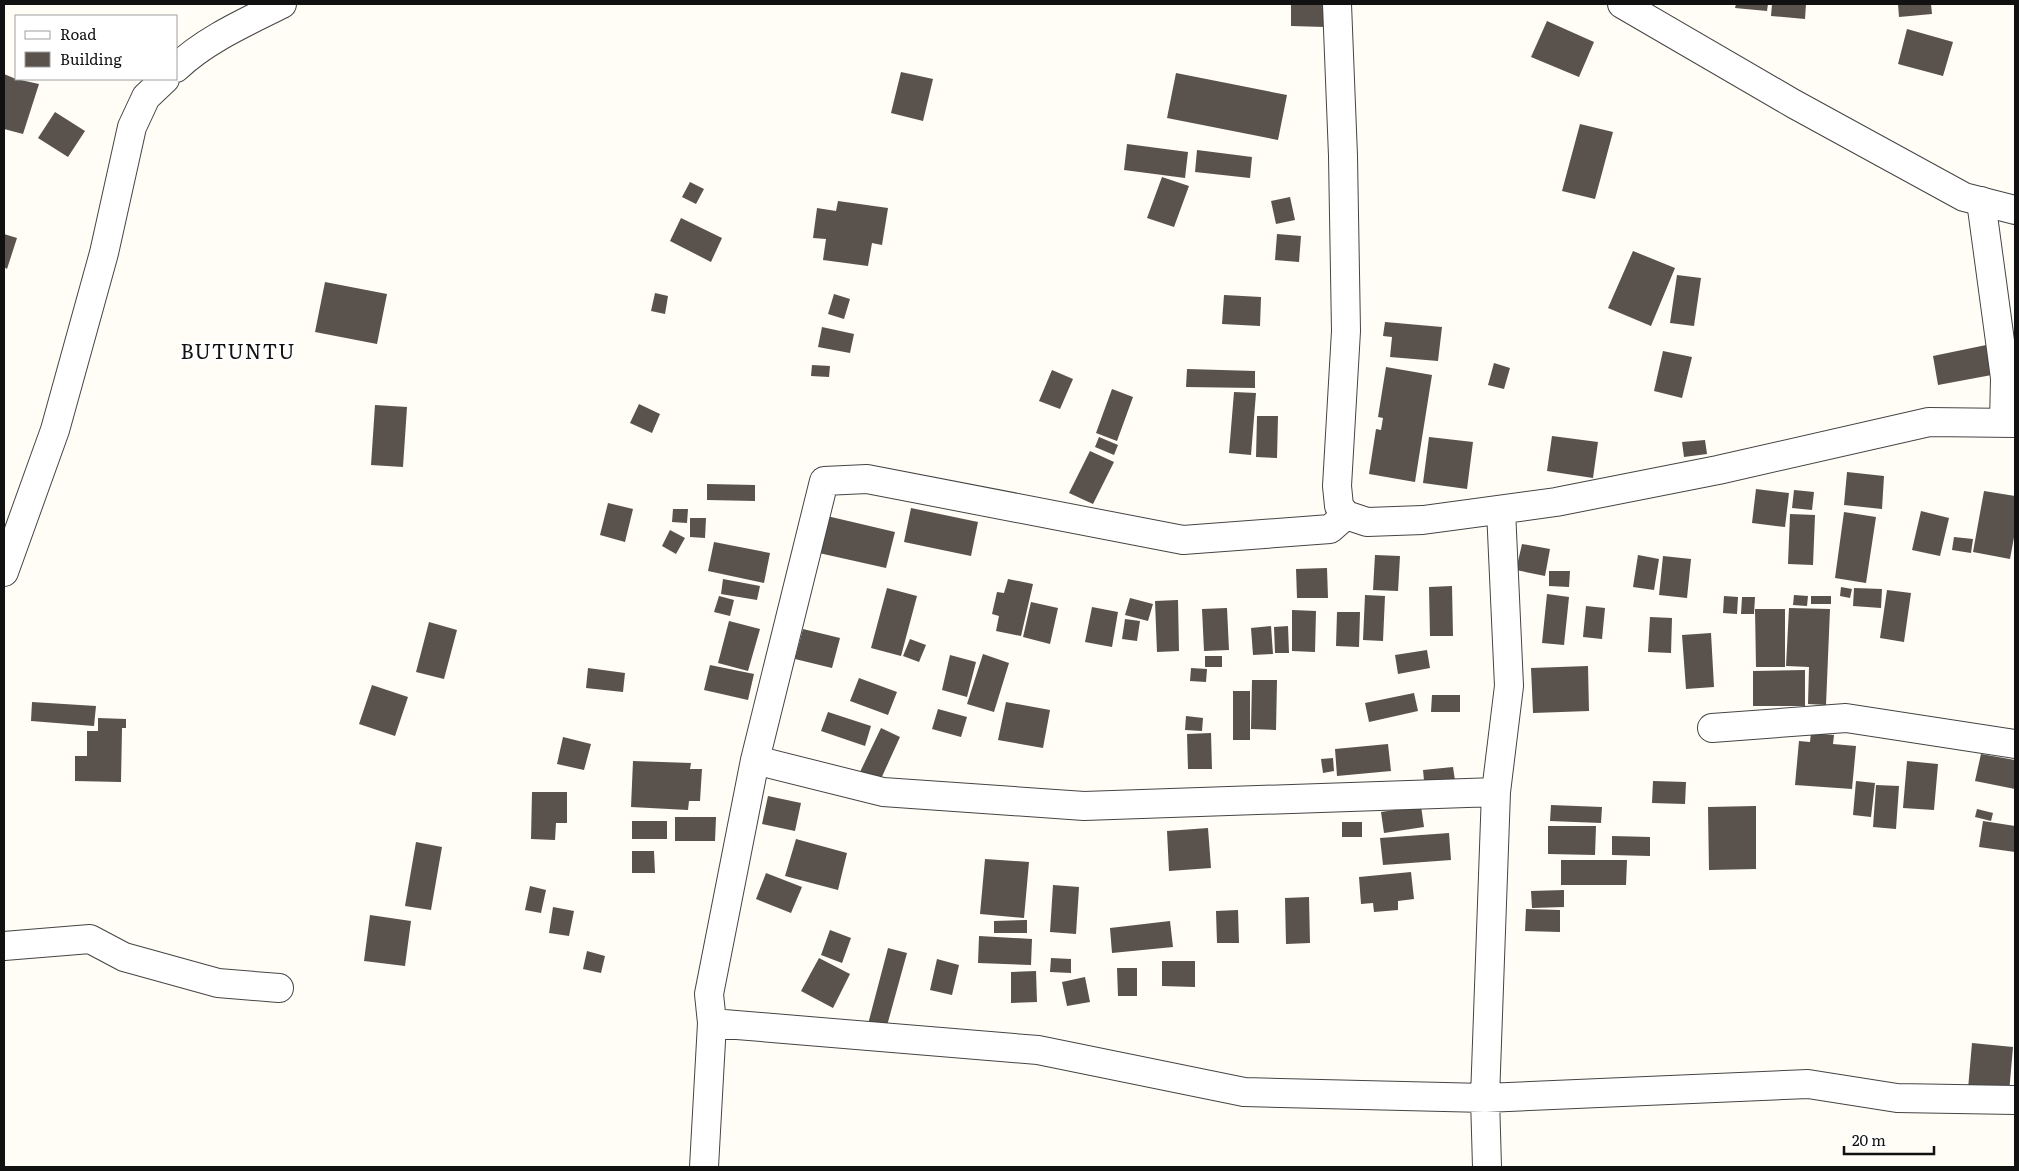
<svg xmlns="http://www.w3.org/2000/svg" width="2019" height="1171" viewBox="0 0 2019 1171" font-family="Literata,serif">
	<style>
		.building { fill: #5a524d }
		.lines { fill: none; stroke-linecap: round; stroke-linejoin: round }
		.minor-casing { stroke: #444; stroke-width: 30 }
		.tertiary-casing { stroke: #444; stroke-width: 30 }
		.minor { stroke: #fff; stroke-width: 28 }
		.tertiary { stroke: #fff; stroke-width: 28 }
		.labels { text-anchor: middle; stroke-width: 5; stroke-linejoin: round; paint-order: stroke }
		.quarter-label { font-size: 20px; letter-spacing: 1px; fill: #111; stroke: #fff }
	</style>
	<rect width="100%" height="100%" fill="#fffdf5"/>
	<!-- building -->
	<path class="building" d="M1291,4H1325V27L1291,26Z
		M1736,4H1768L1767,11L1735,8Z
		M1772,4H1806L1805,19L1771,16Z
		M1898,4H1931L1932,14L1899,17Z
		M1547,21L1594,42L1579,77L1531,57Z
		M1907,29L1953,42L1943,76L1898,64Z
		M901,72L933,79L923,121L891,113Z
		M1176,73L1287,95L1278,140L1167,118Z
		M4,74L16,79L39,84L23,134L4,129Z
		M55,112L85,131L68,157L38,138Z
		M1580,124L1613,132L1595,199L1562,191Z
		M1127,144L1188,152L1185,178L1124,170Z
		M1197,150L1252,157L1250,178L1195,172Z
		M1162,177L1189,186L1174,227L1147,218Z
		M690,182L704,189L696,204L682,197Z
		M1290,197L1295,220L1276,224L1271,201Z
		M838,201L888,208L882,245L872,243L868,266L823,260L826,239L813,238L817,208L836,211Z
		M681,218L722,238L711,262L670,241Z
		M4,234L17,238L7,269L4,267Z
		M1277,234L1301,236L1299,262L1275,260Z
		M1633,251L1675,268L1651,326L1608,308Z
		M1677,275L1701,278L1694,326L1670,323Z
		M325,282L387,294L377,344L315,332Z
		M655,293L668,296L665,314L651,311Z
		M834,294L850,299L844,319L828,314Z
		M1224,295L1261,297L1260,326L1222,324Z
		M1385,322L1442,327L1438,361L1390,357L1392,337L1383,336Z
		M822,327L854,334L850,353L818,347Z
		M1991,344L1997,374L1938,385L1933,356Z
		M1663,351L1692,357L1682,398L1654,391Z
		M1494,363L1510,368L1504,389L1488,385Z
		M812,365L830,366L829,377L811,376Z
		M1386,367L1432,375L1415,482L1369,474L1376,429L1381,430L1383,418L1378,417Z
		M1187,369L1255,371V388L1186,387Z
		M1052,370L1073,379L1060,409L1039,401Z
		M1112,389L1133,397L1117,441L1096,433Z
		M1234,392L1256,393L1251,455L1229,453Z
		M639,404L660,414L652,433L630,423Z
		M375,405L407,407L403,467L371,465Z
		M1257,416H1278L1277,458L1256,457Z
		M1552,436L1598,442L1593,478L1547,471Z
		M1099,437L1118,445L1114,455L1095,447Z
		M1429,437L1473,442L1467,489L1423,483Z
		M1705,440L1707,454L1684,457L1682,442Z
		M1090,451L1114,462L1093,504L1069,493Z
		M1847,472L1884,476L1882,509L1844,505Z
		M707,484L755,485V501L707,500Z
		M1756,489L1789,493L1785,527L1752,523Z
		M1794,490L1814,492L1812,510L1792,508Z
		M1984,491L2015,496V532L2010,559L1973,552Z
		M608,503L633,509L625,542L600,535Z
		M911,508L978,522L971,556L904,542Z
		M673,509H688L687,523L672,522Z
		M1921,511L1949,518L1940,556L1912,550Z
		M1844,512L1876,517L1866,583L1835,578Z
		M1790,514L1815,515L1813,565L1788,564Z
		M827,516L895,532L886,568L819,553Z
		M690,518H706L705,538L690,537Z
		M670,530L685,538L676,554L662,546Z
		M1954,537L1973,539L1971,553L1952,550Z
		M714,542L770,553L764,583L708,571Z
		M1522,544L1550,549L1545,576L1516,570Z
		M1375,555L1400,556L1398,591L1373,590Z
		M1638,555L1659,559L1654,590L1633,587Z
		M1663,556L1691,559L1687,598L1659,595Z
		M1327,568L1328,598H1297L1296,569Z
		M1549,571H1570L1569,587L1549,586Z
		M723,579L760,586L757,600L721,594Z
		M1008,579L1033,584L1021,636L996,631L999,616L992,614L997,592L1004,593Z
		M1452,586L1453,636H1430L1429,587Z
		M1841,587L1852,589L1850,598L1840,596Z
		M887,588L917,596L901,656L871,648Z
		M1854,588L1882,589L1881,608L1853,606Z
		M1887,590L1911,593L1904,642L1880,638Z
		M1547,594L1569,597L1564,645L1542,643Z
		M1365,595L1385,596L1383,641L1363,640Z
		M1794,595L1808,596L1807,606L1793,605Z
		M719,596L734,600L730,616L714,612Z
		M1724,596L1738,597L1737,614L1723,613Z
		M1811,596H1831V604H1811Z
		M1742,597H1755L1754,614H1741Z
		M1130,598L1153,604L1148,621L1125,615Z
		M1178,600L1179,651L1157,652L1155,601Z
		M1031,602L1058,608L1050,644L1023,637Z
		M1586,606L1605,608L1602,639L1583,637Z
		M1092,607L1118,612L1112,647L1085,642Z
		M1227,608L1229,650L1204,651L1202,609Z
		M1789,608L1830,609L1826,705L1808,704L1809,667L1786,666Z
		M1755,609H1785V667H1756Z
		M1292,610L1316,611L1315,652L1292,651Z
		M1337,612H1360L1359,647L1336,646Z
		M1650,617L1672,618L1671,653L1648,652Z
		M1125,619L1140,621L1137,641L1122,639Z
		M729,621L760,629L748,671L718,663Z
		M429,622L457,630L444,679L416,672Z
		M1271,626L1273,654L1253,655L1251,628Z
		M1288,626L1289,653H1275L1274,627Z
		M803,629L840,638L832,668L795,659Z
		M1711,633L1714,687L1686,689L1682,635Z
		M910,639L926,645L919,662L903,656Z
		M1427,650L1430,668L1398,674L1395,655Z
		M983,654L1009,663L994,712L967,704Z
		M950,655L976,662L967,697L942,690Z
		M1205,656H1222V667H1205Z
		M710,665L754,674L748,700L704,690Z
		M1588,666L1589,711L1533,713L1531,668Z
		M588,668L625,673L623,692L586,688Z
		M1191,668L1207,669L1206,682L1190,681Z
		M1805,670V706H1753V671Z
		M859,678L897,692L888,715L850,701Z
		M1252,680H1277L1276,730L1251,729Z
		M372,685L408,697L395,736L359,724Z
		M1233,691H1250V740H1233Z
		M1414,693L1418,711L1369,722L1365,703Z
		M1432,695H1460V712H1431Z
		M32,702L96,706L94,726L31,721Z
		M1006,702L1050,710L1043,748L998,740Z
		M938,709L967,717L961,737L932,729Z
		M828,712L871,726L865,746L821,731Z
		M1186,716L1203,718L1202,731L1185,730Z
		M98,718L126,719V728H122L121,782L75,781V756H87V731H98Z
		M881,728L900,737L880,781L860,772Z
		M1211,733L1212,769H1188L1187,734Z
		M1811,733L1834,735L1833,744L1856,746L1852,789L1795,785L1799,741L1810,742Z
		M563,737L591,744L584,770L557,764Z
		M1388,744L1391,771L1337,776L1335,749Z
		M1981,754L2015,760V789L1975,781Z
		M1333,758L1334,771L1323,773L1321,759Z
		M633,761L691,763L690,769H702L700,801H689L688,810L631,807Z
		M1907,761L1938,764L1934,810L1903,808Z
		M1453,767L1456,787L1425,791L1423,770Z
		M1653,781L1686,782L1685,804L1652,803Z
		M1856,781L1875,783L1871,817L1853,815Z
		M1876,785L1899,786L1896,829L1873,827Z
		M532,792H567V823H556L555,840L531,839Z
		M768,796L801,803L795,831L762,824Z
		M1551,805L1602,807L1601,823L1550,821Z
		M1421,806L1424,827L1384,833L1381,812Z
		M1756,806V869L1709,870L1708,807Z
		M1977,809L1993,813L1991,821L1975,817Z
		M675,817H716L715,841H675Z
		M632,821H667V839H632Z
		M1983,821L2015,826V852L1979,847Z
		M1342,822H1362V837H1342Z
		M1548,826H1596L1595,855L1548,854Z
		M1208,828L1211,868L1169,871L1167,831Z
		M1449,833L1451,860L1383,865L1380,838Z
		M1612,836L1650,837V856L1612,855Z
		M796,839L847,853L838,890L785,876Z
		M416,842L442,847L431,910L405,906Z
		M632,851H654L655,873H632Z
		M985,859L1029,862L1024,918L980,914Z
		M1561,860H1627L1626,885H1561Z
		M1411,872L1414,899L1398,901V910L1374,912L1373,903L1361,904L1359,877Z
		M766,873L802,887L791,913L756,899Z
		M1053,885L1079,887L1076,934L1050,932Z
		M530,886L546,890L541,913L525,910Z
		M1564,890V907L1532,908L1531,891Z
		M1309,897L1310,943L1286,944L1285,898Z
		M553,907L574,911L569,936L549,933Z
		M1526,909L1560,910V932L1525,931Z
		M1238,910L1239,943H1217L1216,911Z
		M370,915L411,921L405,966L364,961Z
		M1027,920V933H994V921Z
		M1170,921L1173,947L1112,953L1110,928Z
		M830,930L851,938L842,963L821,955Z
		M979,936L1032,939L1031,965L978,963Z
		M888,948L907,953L885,1033L867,1028Z
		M587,951L605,956L601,973L583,969Z
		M819,958L850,974L833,1008L801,991Z
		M1051,958L1071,959V973L1050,972Z
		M937,959L959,965L952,995L930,990Z
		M1162,961H1195V987L1162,986Z
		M1117,968H1137V996H1118Z
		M1036,971L1037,1002L1011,1003V972Z
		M1085,977L1090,1002L1067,1006L1062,982Z
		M1972,1043L2013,1047L2009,1093L1968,1089Z"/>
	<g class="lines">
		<!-- minor casing -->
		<g class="minor-casing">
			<path id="minor" d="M1337,4L1343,156L1346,331L1337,486L1339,506L1346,515L1367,522L1423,520L1556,502L1718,470L1929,422L2015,423
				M176,68C205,40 246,22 282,4
				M1981,201L2005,378L2004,423
				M4,572L55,430L104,253L132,127L146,97L165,79
				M1712,728L1846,718L2015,744
				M755,760L883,792L1084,806L1496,792
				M4,946L90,939L124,957L218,983L279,988
				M712,1023L1038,1050L1244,1092L1485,1098L1808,1084L1897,1098L2015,1100
				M704,1167L712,1023L709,994L755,760L824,481L867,479L1183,540L1330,529L1346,515
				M1487,1167L1485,1098L1496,792L1509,686L1501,510"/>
		</g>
		<!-- tertiary casing -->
		<g class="tertiary-casing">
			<path id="tertiary" d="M1622,4L1794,104L1964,197L2015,210"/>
		</g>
		<!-- minor -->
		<use href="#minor" class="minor"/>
		<!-- tertiary -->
		<use href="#tertiary" class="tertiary"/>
	</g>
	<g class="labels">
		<!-- quarter labels -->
		<g class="quarter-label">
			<text x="238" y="359">BUTUNTU</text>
		</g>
	</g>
	<!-- border -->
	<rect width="2019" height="1171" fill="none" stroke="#111111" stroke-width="10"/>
	<!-- legend -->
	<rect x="15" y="15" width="162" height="65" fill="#ffffff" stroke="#a0a0a0"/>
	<rect x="25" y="31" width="25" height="8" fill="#ffffff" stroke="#a0a0a0"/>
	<text x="60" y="40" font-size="15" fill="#111111">Road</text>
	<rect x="25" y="52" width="25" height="15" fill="#5a524d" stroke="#a0a0a0"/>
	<text x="60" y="65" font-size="15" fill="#111111">Building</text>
	<!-- scale -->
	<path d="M1844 1146v8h90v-8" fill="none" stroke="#111111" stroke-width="2.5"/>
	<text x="1852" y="1146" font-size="15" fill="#111111" stroke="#ffffff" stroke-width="4" paint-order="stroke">20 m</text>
</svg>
